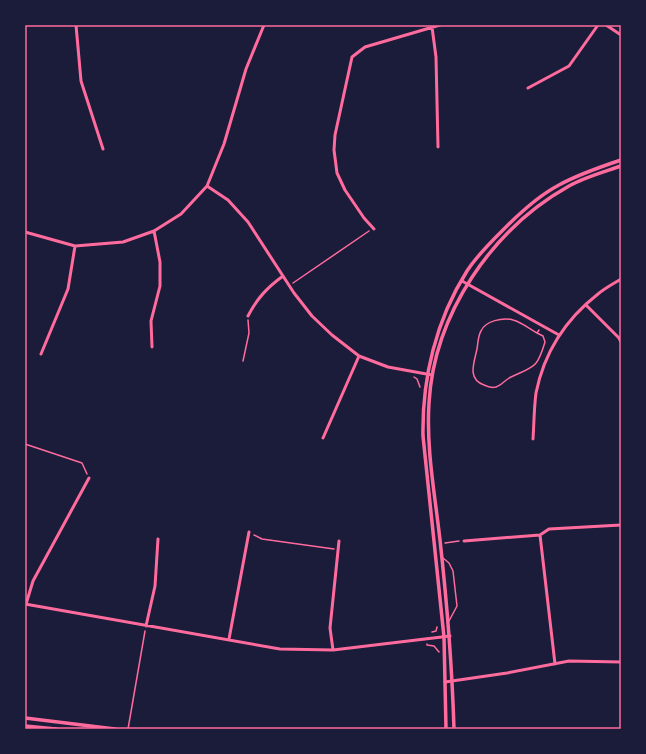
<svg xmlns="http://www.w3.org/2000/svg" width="646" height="754" viewBox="0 0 646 754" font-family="Rubik,sans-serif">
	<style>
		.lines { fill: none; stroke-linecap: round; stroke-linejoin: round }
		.path { stroke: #ff6b9d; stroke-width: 1.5 }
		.service { stroke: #ff6b9d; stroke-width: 1.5 }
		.minor { stroke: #ff6b9d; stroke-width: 3 }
		.tertiary { stroke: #ff6b9d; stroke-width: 3.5 }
		.neatline { fill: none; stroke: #ff6b9d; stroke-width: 1.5 }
	</style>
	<rect width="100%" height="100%" fill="#1b1b3a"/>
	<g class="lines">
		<!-- path -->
		<path class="path" d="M293,283L369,231
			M537,333L543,336L545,342C537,369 534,366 511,377C506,379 502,385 496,387C492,388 488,387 484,385C467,379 474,363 477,349C478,343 478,336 481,331C485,321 503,317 513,320C521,322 530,329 537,333L539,330
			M243,361L249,333L248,320
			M414,377L417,379L420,387
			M25,444L82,463L87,474
			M254,535L262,539L334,549
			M445,543L459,541
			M432,632L436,631L437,627
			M427,644V645L434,646L439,652
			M128,729L145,631"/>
		<!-- service -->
		<path class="service" d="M443,558L449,563L453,571L457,606L449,621"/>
		<!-- minor -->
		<path class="minor" d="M76,25L81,81L103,149
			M606,25L621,35
			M432,27L436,57L438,147
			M528,88L569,66L598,25
			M207,186L228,200L248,222L294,293L312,316L332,335L359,356L388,367L432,375
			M374,229L364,218L345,190L337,173L334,150L335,135L352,57L365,47L440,25
			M25,232L75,246L123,242L154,231L181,214L207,186L224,144L246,69L264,25
			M462,281L559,335
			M586,305L619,338L621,342
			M248,316C257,298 268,287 283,276
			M152,347L151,321L160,286V262L154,231
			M41,354L68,289L75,246
			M323,438L359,356
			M533,439C534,424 534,408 536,393C544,353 566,319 598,294C605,288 613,284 621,279
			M540,535L555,664
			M464,541L540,535L549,529L621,525
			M25,604L280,649L333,650L450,636
			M26,604L33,581L89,478
			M146,626L155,586L158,539
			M229,639L249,532
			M333,650L330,628L339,541
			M445,682L507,673L569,661L621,662"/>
		<!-- tertiary -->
		<path class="tertiary" d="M25,718L115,729
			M25,726L56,729
			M446,729L444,637L423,436C422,378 436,320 467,271C478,254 493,240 507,226C523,210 540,195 559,185C579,174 600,167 621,160
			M454,729C452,665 447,603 440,540C435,495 426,448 429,403C434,314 492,229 569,186C585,177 604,172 621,166"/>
	</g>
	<!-- border -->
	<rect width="646" height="754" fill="none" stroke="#1b1b3a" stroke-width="52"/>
	<rect x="26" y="26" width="594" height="702" class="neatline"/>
</svg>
